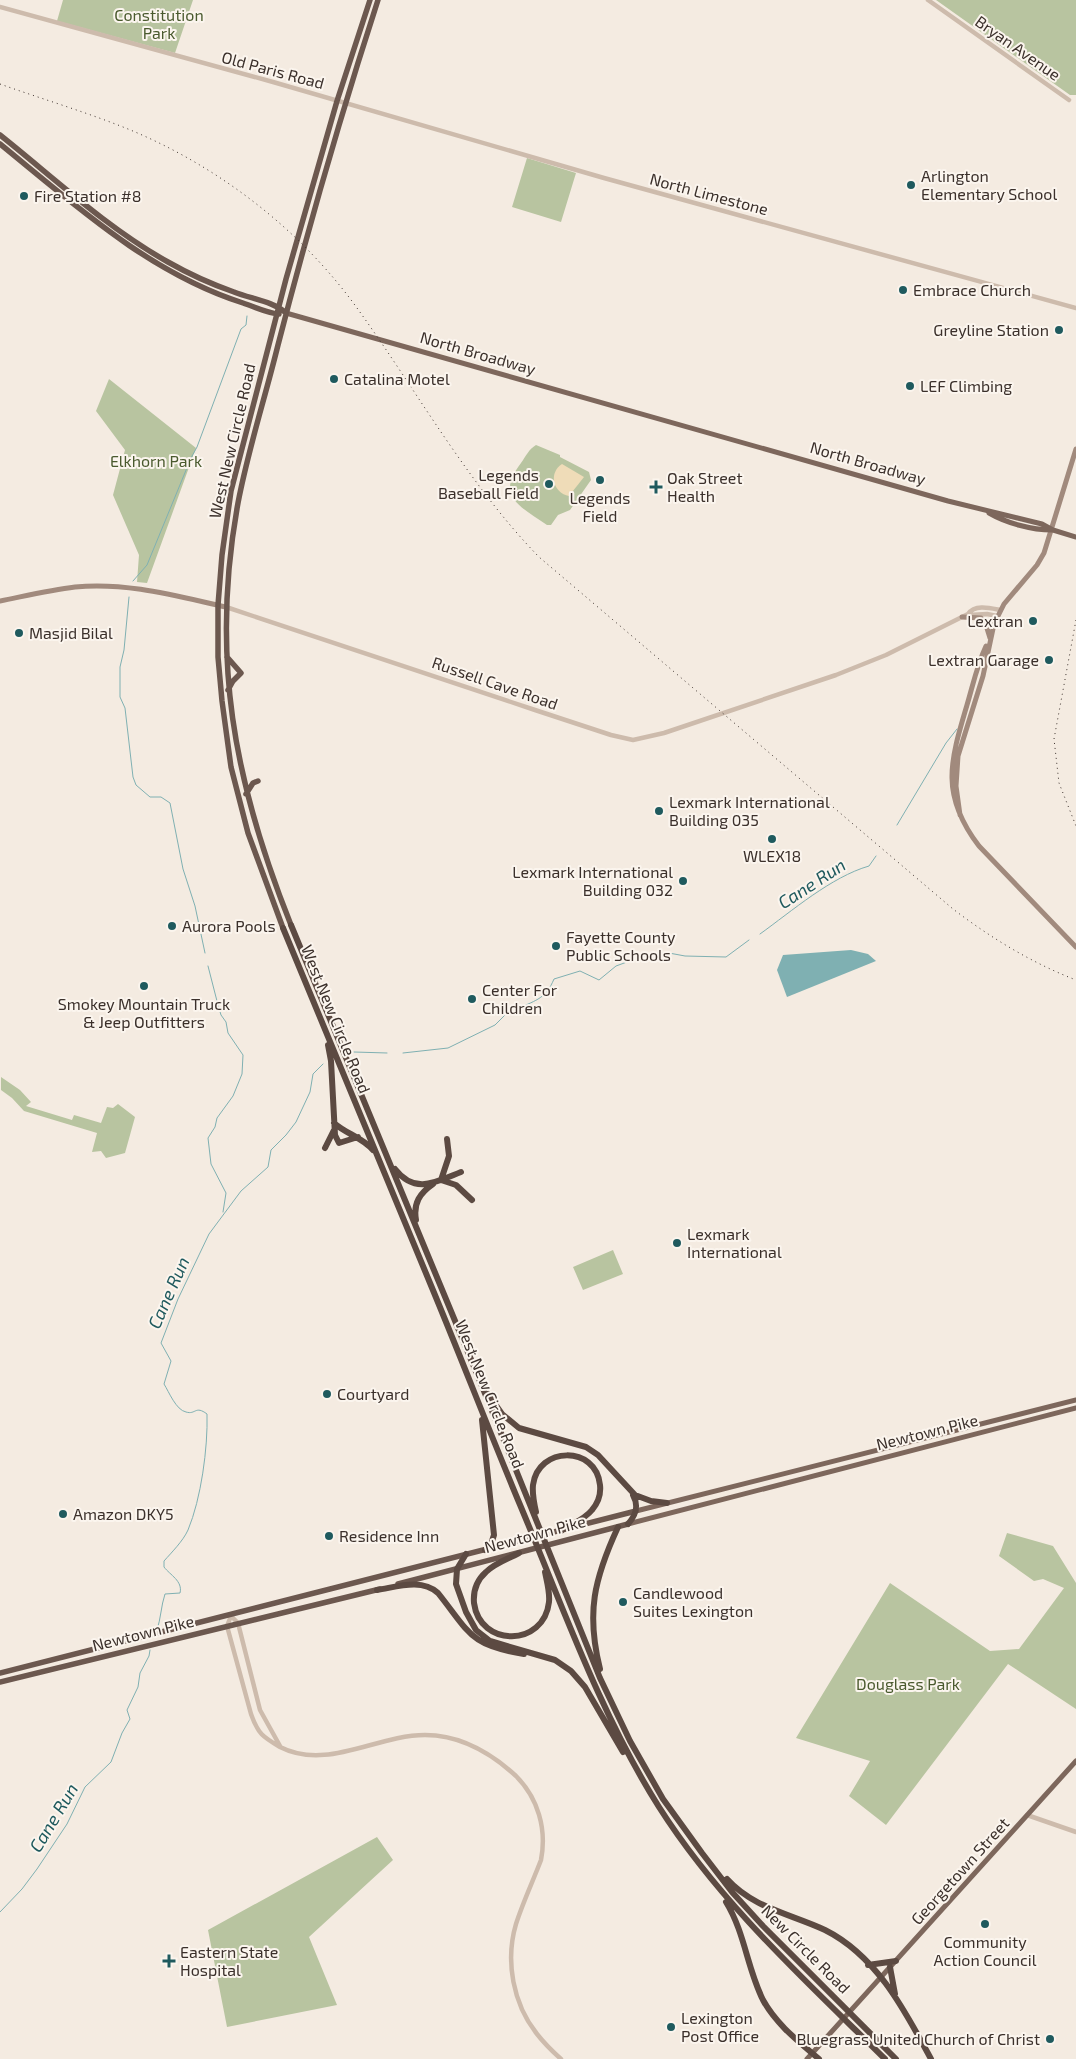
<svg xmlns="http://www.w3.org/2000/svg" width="1076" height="2059" viewBox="0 0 1076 2059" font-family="'Exo 2',sans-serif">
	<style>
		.green { fill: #b8c4a0 }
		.sand { fill: #efdcb8 }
		.water { fill: #7fb0b2 }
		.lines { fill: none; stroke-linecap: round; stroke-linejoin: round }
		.stream { stroke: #7fb0b2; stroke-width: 1 }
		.tertiary { stroke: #cdbbac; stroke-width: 4.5 }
		.secondary { stroke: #a18a7d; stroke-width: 5 }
		.primary { stroke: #7d675c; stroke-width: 5 }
		.trunk { stroke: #6c584f; stroke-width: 5.5 }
		.motorway { stroke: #5c4a42; stroke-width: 6 }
		.rail { stroke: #3b302b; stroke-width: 1; stroke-dasharray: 1 4; stroke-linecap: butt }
		.poi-dot { fill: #1f5a5e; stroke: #fbf5ee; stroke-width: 2 }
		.labels { text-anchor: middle; stroke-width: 4; stroke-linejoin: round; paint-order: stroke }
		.park-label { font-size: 16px; fill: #4a5a2e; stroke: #fbf5ee }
		.street-label { font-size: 16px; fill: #3b302b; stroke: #fbf5ee }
		.poi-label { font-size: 16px; fill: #3b302b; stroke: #fbf5ee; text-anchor: start }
		.water-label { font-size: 18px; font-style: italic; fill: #1f5a5e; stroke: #fbf5ee }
	</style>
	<rect width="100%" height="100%" fill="#f4ebe1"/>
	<!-- green -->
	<path class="green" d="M63,0H193L175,53L57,21Z
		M936,0H1076V95H1070Z
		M527,158L576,173L561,222L512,207Z
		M109,379L196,448L147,583L137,582L139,555L113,495L125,450L96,411Z
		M536,445L560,455V457L589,472L591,480L570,510L558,515L551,525H547C520,506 495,497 521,463C526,456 529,449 536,445Z
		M1,1077L20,1090L31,1102L26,1106L72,1120L74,1115L101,1123L107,1107L113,1108L118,1104L135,1117L125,1153L106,1158L101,1151L92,1152L97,1133L24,1111L12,1098L1,1090Z
		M613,1250L623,1274L583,1290L573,1267Z
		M1007,1533L1053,1546L1076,1583V1709L1008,1664L886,1825L849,1796L870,1761L796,1738L890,1583L990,1651L1019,1649L1064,1588L1043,1579L1034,1581L999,1556Z
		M377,1837L393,1860L309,1937L337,2005L227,2027L208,1930Z"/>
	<!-- sand -->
	<path class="sand" d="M562,464L584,477L569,496C553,493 548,473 562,464Z"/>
	<!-- water -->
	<path class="water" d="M851,950L868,954L876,961L787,997L777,970L783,955Z"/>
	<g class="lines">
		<!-- stream -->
		<path class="stream" d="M133,581L147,565L191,458L197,447L241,329L246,325L247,316
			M129,597L124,650L120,667V697L125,708L133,777L136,785L150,797H161L170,803L183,869L195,906L205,953
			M897,825L946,743L957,729
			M760,934C792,911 831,877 869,866L876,856
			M640,957L655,953H669L685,956L726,957L749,940
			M208,966L218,1005L221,1015L226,1022L228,1033L243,1055L242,1074L233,1096L217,1118L215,1127L208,1138L211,1164L226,1193L223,1212
			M519,1008C537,1000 546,998 554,979L580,971L599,980L616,966L627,962
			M354,1052L387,1053
			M403,1053L448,1048L495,1025L507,1013
			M157,1630C161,1618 161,1606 165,1594L180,1593C183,1581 170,1575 164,1567V1561C172,1552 183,1541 188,1530C201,1499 208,1448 207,1414C195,1405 196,1415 186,1412C176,1410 169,1392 164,1384L171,1361L161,1343L178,1299L209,1234L241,1191L268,1167L271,1150L286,1135L296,1122L310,1092L313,1074L323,1064
			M0,1912L22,1889L37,1869L67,1824L85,1787L111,1762L122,1733L130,1719L127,1710L138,1687L140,1673L149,1656L150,1650"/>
		<!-- tertiary -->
		<path class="tertiary" d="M928,0L1069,100
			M0,7L273,82L604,178L1076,308
			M226,607L535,710L611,735L633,740L664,733L836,675L886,655L968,614C975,604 990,608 1000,610
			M969,615L987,614L997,616
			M280,1746L260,1710L238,1623L231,1616L227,1626L251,1714C258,1734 263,1737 280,1747C327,1771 376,1735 425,1735C460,1735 490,1752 516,1776C538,1798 547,1829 541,1860C533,1881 523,1902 516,1924C505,1961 513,2004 537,2034C544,2043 552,2051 561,2059
			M1027,1815L1076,1832"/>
		<!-- secondary -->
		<path class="secondary" d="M0,601C25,596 50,590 75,587C127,582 176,596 226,607
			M962,617L981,618L986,625L990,638
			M986,646C977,665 973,685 967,705C950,762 940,795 979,846L1076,947
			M960,815L956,786L958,756L983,676L994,624L1004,604L1037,565L1044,553L1076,449"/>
		<!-- primary -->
		<path class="primary" d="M286,313L948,501L1042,524L1053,530L1076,537
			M989,513C1006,523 1032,530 1052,530
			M636,1511L1076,1400
			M628,1524L1076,1408
			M807,2059L1076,1761"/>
		<!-- trunk -->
		<path class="trunk" d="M0,135C54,178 107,228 168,262C189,274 211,284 234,292C251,299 273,301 286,313
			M0,144C75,205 149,273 243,303C255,307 267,313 279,314
			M227,657L241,673L233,681L228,690
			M246,794L253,783L258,781
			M291,925C234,783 210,656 238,503C248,450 265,398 278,345C308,229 341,114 378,0
			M283,928L248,833L231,767L222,701L218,657V605L222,555L231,491L286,279L337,101L370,0
			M398,1584L628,1524
			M0,1673L636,1511
			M0,1682L380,1589"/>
		<!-- motorway -->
		<path class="motorway" d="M291,925L482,1386L600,1678L630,1741L663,1799L702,1853L732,1892L763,1926L896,2059
			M283,928C332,1046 381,1164 430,1283C460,1355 488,1428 518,1500C562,1604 599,1712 659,1807C720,1903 805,1980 885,2059
			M328,1045L331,1061L335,1135L339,1143L358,1137
			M334,1123C346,1134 362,1137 373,1150
			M447,1139L449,1156L441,1180L456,1185L472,1200
			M325,1148L334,1130
			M395,1169C415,1195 436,1182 461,1172
			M416,1220C413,1203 420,1193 433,1184
			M488,1394L502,1414L519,1428L586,1447L598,1455L635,1495L651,1501L667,1503
			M482,1420L494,1535L491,1544L485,1550
			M536,1512C534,1503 532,1494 533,1485C538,1446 596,1445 600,1485C601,1494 598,1503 592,1510C584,1520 571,1524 561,1531
			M628,1524C636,1515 639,1506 633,1495
			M519,1553C508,1559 495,1563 486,1572C477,1580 473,1591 474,1603C480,1648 544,1647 549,1602C550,1592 547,1582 545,1572
			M466,1554L457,1569L456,1584L466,1612L476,1630L490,1641L555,1660L571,1671L585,1687L623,1752
			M377,1590C397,1587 421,1578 438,1593C470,1633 469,1645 524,1654
			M600,1669C586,1613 594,1579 618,1527
			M727,1879C753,1908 791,1914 825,1930C877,1956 905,2011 931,2059
			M726,1902C745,1933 747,1968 763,2000C776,2024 798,2041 819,2059
			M868,1965L896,1961
			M890,1967L895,1994"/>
		<!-- rail -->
		<path class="rail" d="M0,84C42,99 86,112 128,129C218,166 300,229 357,308C417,391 468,484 539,557L953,909C991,938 1032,963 1076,980
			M1076,620L1054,739L1059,783L1076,826"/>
	</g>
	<!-- markers -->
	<g class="poi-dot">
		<circle cx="911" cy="185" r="5"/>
		<circle cx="24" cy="196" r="5"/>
		<circle cx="903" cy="290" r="5"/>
		<circle cx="1059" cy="330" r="5"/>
		<circle cx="334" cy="379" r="5"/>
		<circle cx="910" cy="386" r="5"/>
		<circle cx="600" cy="480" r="5"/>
		<circle cx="549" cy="484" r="5"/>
		<path d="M653.5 479.5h5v5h5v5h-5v5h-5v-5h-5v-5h5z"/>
		<circle cx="1033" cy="621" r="5"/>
		<circle cx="19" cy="633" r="5"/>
		<circle cx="1049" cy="660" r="5"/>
		<circle cx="659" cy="811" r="5"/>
		<circle cx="772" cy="839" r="5"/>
		<circle cx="683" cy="881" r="5"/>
		<circle cx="172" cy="926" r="5"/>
		<circle cx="556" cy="946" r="5"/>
		<circle cx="144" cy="986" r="5"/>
		<circle cx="472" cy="999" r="5"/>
		<circle cx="677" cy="1243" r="5"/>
		<circle cx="327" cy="1394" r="5"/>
		<circle cx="63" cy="1514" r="5"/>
		<circle cx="329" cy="1536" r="5"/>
		<circle cx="623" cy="1602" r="5"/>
		<circle cx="985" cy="1924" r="5"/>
		<path d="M166.5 1953.5h5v5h5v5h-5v5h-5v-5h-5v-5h5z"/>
		<circle cx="671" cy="2027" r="5"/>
		<circle cx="1050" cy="2039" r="5"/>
	</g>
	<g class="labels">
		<!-- park labels -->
		<g class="park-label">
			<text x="159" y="21">Constitution<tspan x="159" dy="18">Park</tspan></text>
			<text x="156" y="467">Elkhorn Park</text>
			<text x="908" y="1690">Douglass Park</text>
		</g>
		<!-- street labels -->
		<g class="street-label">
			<text transform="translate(1018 48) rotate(35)" y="6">Bryan Avenue</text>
			<text transform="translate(273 70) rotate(15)" y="6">Old Paris Road</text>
			<text transform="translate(709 194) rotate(15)" y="6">North Limestone</text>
			<text transform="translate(478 353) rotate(16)" y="6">North Broadway</text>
			<text transform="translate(232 441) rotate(-77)" y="6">West New Circle Road</text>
			<text transform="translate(868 463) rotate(16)" y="6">North Broadway</text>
			<text transform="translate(495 683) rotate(19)" y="6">Russell Cave Road</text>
			<text transform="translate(336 1019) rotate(68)" y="6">West New Circle Road</text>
			<text transform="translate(490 1394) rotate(68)" y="6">West New Circle Road</text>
			<text transform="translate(927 1432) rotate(-14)" y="6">Newtown Pike</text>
			<text transform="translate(535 1534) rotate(-15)" y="6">Newtown Pike</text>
			<text transform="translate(143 1633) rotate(-14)" y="6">Newtown Pike</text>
			<text transform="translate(960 1871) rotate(-48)" y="6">Georgetown Street</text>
			<text transform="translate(806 1949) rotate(45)" y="6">New Circle Road</text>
		</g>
		<!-- poi labels -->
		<g class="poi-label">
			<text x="921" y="182">Arlington<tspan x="921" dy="18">Elementary School</tspan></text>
			<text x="34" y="202">Fire Station #8</text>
			<text x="913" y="296">Embrace Church</text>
			<text x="1049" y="336" text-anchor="end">Greyline Station</text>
			<text x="344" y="385">Catalina Motel</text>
			<text x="920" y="392">LEF Climbing</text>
			<text x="539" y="481" text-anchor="end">Legends<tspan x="539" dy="18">Baseball Field</tspan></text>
			<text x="667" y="484">Oak Street<tspan x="667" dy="18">Health</tspan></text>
			<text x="600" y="504" text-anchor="middle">Legends<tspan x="600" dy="18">Field</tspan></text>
			<text x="1023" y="627" text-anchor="end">Lextran</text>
			<text x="29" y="639">Masjid Bilal</text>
			<text x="1039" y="666" text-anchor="end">Lextran Garage</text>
			<text x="669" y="808">Lexmark International<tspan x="669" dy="18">Building 035</tspan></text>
			<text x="772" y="862" text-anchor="middle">WLEX18</text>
			<text x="673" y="878" text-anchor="end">Lexmark International<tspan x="673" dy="18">Building 032</tspan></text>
			<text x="182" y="932">Aurora Pools</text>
			<text x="566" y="943">Fayette County<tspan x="566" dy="18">Public Schools</tspan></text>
			<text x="482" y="996">Center For<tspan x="482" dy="18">Children</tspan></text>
			<text x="144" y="1010" text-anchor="middle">Smokey Mountain Truck<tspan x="144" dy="18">&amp; Jeep Outfitters</tspan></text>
			<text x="687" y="1240">Lexmark<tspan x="687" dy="18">International</tspan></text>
			<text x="337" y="1400">Courtyard</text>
			<text x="73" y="1520">Amazon DKY5</text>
			<text x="339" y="1542">Residence Inn</text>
			<text x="633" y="1599">Candlewood<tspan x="633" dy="18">Suites Lexington</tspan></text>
			<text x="985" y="1948" text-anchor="middle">Community<tspan x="985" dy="18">Action Council</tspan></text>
			<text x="180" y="1958">Eastern State<tspan x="180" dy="18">Hospital</tspan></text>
			<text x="681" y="2024">Lexington<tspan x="681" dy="18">Post Office</tspan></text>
			<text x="1040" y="2045" text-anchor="end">Bluegrass United Church of Christ</text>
		</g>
		<!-- water labels -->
		<g class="water-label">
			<text transform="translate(812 884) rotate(-33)" y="6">Cane Run</text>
			<text transform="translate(169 1293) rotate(-66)" y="6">Cane Run</text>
			<text transform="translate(54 1818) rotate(-59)" y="6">Cane Run</text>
		</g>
	</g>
</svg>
